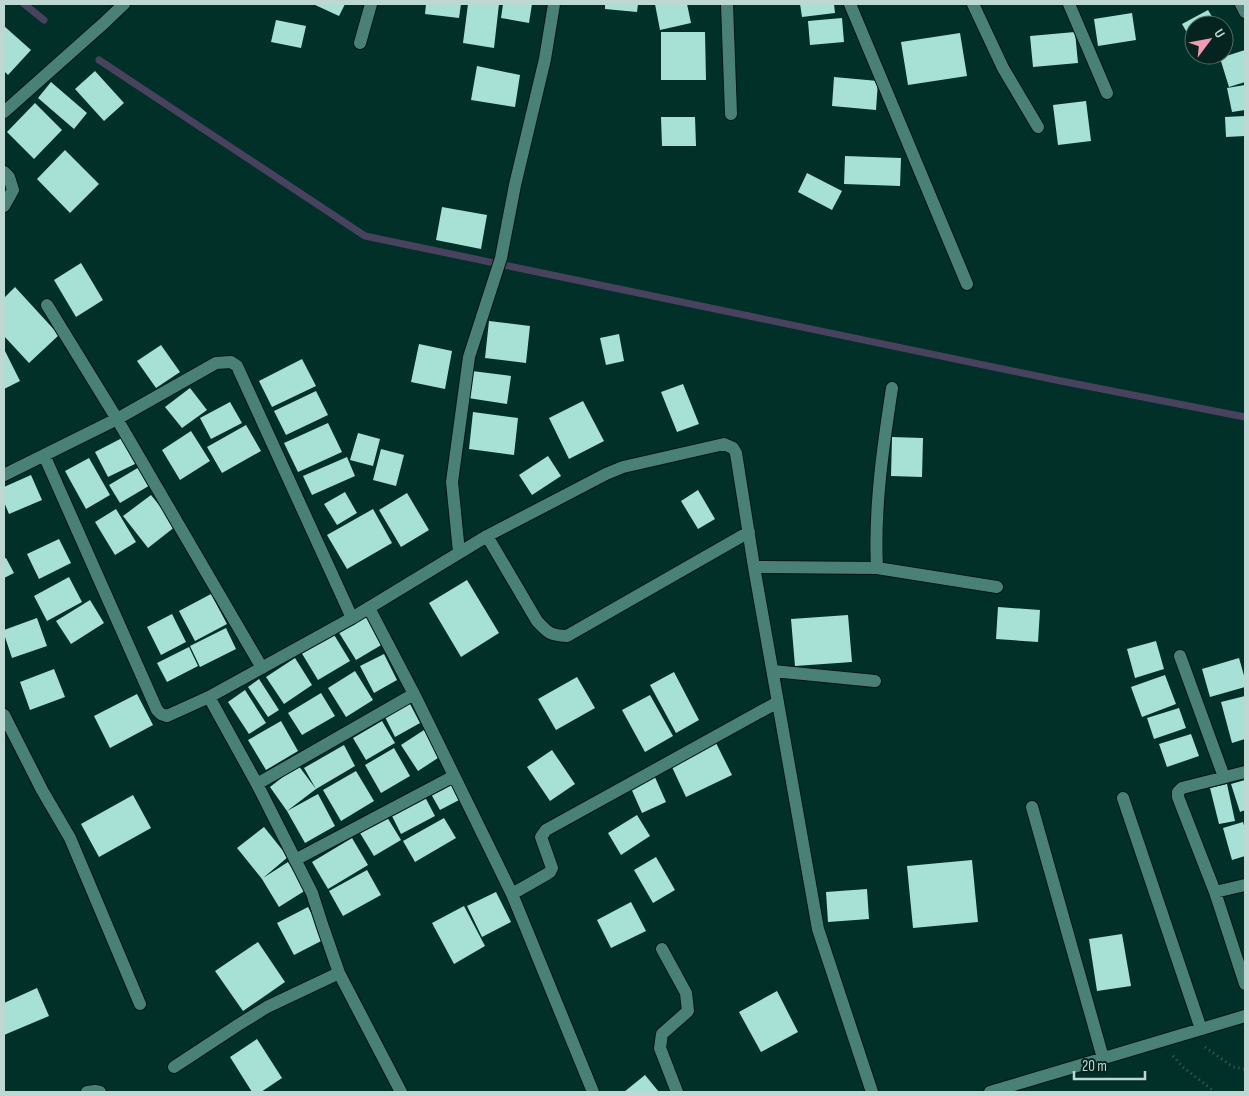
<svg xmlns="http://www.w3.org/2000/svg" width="1249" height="1096" viewBox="0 0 1249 1096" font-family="'Sofia Sans Condensed',sans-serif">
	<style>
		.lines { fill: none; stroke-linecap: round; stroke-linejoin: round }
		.stream { stroke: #49425e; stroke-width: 7 }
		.building { fill: #a7e1d6 }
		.minor-casing { stroke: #001612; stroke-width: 14 }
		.path { stroke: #3c655e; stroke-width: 3; stroke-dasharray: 1 4; stroke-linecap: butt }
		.minor { stroke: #4a8177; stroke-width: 12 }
	</style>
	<rect width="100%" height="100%" fill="#013029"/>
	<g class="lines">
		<!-- stream -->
		<path class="stream" d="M24,4L44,20
			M99,60L365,236L1056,380L1245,417"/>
	</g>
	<!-- building -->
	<path class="building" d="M313,4H345L339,16Z
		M426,4H461L459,18L425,14Z
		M468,4H499L494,48L463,43Z
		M503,4H532L529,23L501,18Z
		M605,4H638L637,12L605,9Z
		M655,4H687L691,23L660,30Z
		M800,4H834L835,13L802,17Z
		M1208,10L1217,25H1194V45L1182,24Z
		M1132,13L1136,40L1098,46L1094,19Z
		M842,18L844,42L810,45L808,21Z
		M276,20L306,26L301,48L271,42Z
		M4,26L31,50L8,75L4,71Z
		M661,32H705L706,80H661Z
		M1075,32L1078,63L1033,67L1030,36Z
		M960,33L967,76L908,85L901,42Z
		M1245,50V82L1229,87L1220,58Z
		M477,66L520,75L515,107L471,100Z
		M95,71L124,103L104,121L75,89Z
		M834,77L878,81L876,110L832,106Z
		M51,82L87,113L74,129L38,98Z
		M1245,85V110L1232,112L1227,88Z
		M1086,101L1091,141L1058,145L1053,105Z
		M35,103L62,130L34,159L7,132Z
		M1245,116V136L1226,137L1225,117Z
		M661,117H695L696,146H662Z
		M65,150L99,184L70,213L37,179Z
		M845,156L901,158L900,186L844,184Z
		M807,173L842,191L832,210L798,192Z
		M442,207L487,215L481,249L436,240Z
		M81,263L103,300L76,317L54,280Z
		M15,287L59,335L29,363L4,336V298Z
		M489,321L530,326L526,363L485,358Z
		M619,334L624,361L606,365L600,338Z
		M419,344L452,351L445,389L411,382Z
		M161,345L180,372L156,388L137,361Z
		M4,349L20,381L4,389Z
		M302,359L316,386L272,407L259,381Z
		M472,371L511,376L507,404L468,398Z
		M683,384L699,424L677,432L661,392Z
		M190,388L207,410L182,428L165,407Z
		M316,391L328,415L286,435L274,411Z
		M583,401L604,441L569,459L549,418Z
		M230,402L242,423L211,439L200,418Z
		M473,412L518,418L514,455L469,449Z
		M328,423L342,452L298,472L284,443Z
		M246,425L261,451L222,473L207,447Z
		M191,431L210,461L180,480L162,450Z
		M358,433L380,439L373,466L350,460Z
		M124,437L137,463L108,477L95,452Z
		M892,437L923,438L922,477L891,476Z
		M381,449L404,455L396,486L373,480Z
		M548,456L561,476L532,495L519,475Z
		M347,457L355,476L312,495L303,476Z
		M89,458L110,495L86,509L65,471Z
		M141,466L152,484L120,503L109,485Z
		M31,475L42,500L9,514L4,502V487Z
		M698,490L715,519L698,529L681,501Z
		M345,492L357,513L337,525L324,504Z
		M407,493L429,530L401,547L379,510Z
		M151,495L176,526L148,548L123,516Z
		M116,509L136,542L115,555L95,522Z
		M373,509L392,543L347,569L327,535Z
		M59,539L71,563L39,579L27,554Z
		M6,558L14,573L4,578V559Z
		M69,577L82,602L47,621L34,596Z
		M467,580L499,633L461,657L429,603Z
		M211,594L227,624L195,641L179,611Z
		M90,600L104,623L71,644L56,621Z
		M998,607L1040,610L1038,642L996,639Z
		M172,614L186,642L161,655L147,627Z
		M365,614L383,644L356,660L338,631Z
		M848,615L852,662L795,666L791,619Z
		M37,618L47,646L12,658L4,634V630Z
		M226,628L236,649L200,667L190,646Z
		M333,633L350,661L318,680L301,652Z
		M1156,641L1164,669L1135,678L1127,649Z
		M189,647L198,666L167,682L157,663Z
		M384,654L397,680L374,693L360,666Z
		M295,658L312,685L284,704L266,677Z
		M1239,658L1245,679V687L1210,697L1202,669Z
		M54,669L65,697L30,710L20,682Z
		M355,671L373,700L346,717L328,688Z
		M674,672L699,720L676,733L650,685Z
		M1165,675L1176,704L1142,717L1131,687Z
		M577,677L595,708L556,730L538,699Z
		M259,679L279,710L268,717L248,687Z
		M245,690L266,723L249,734L228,702Z
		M321,693L335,716L302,735L288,713Z
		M137,694L153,725L110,748L94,716Z
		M650,695L673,736L645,752L622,710Z
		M1245,696V739L1232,743L1221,702Z
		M409,702L420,723L395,737L384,715Z
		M1179,708L1186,728L1154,739L1147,718Z
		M281,721L298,751L266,770L248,740Z
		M382,721L395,743L366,760L353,738Z
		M424,730L441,756L418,771L401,745Z
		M1191,734L1199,756L1167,767L1159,744Z
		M716,743L732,775L686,797L671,765Z
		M344,745L355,766L316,789L287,811L270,787L298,765L316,789L304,768Z
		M394,748L410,776L381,793L365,765Z
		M552,750L575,784L550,801L527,767Z
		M356,771L374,801L341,821L323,790Z
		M654,775L666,802L642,813L630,786Z
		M1245,780V810L1240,812L1231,784Z
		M452,783L461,799L440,810L431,794Z
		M1227,784L1235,821L1219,824L1210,788Z
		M318,794L335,826L305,843L287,811Z
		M133,795L151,828L99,857L81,824Z
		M424,795L435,816L401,834L390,812Z
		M637,815L650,836L621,855L608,833Z
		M387,817L401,840L374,856L360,833Z
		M444,818L456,838L415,862L403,841Z
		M1243,822L1245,829V856L1232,860L1223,828Z
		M264,827L288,857L263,878L288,862L306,890L279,907L262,879L237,848Z
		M352,838L368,865L328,889L312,862Z
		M656,857L675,890L653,903L634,870Z
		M972,860L978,922L913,928L907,866Z
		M367,870L381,895L343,916L329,891Z
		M867,889L869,919L828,922L826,892Z
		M496,892L511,922L482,937L467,906Z
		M631,902L646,931L611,948L597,920Z
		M464,906L485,946L454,964L432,923Z
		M308,907L325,939L294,955L277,923Z
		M1122,934L1131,986L1097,991L1089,939Z
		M258,942L285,982L243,1011L215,971Z
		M37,988L49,1016L4,1035V1003Z
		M777,991L798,1032L761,1052L739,1012Z
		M257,1039L282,1078L261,1092H252L230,1057Z
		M645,1075L659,1092H624Z"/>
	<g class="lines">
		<!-- minor casing -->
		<g class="minor-casing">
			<path id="minor" d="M727,4L731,114
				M850,4L967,284
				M973,4L1003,68L1038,127
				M1069,4L1107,93
				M1241,4L1245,12
				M360,43L371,4
				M4,112L104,23L124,4
				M4,172L9,177L13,190L4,206
				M47,305L117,419L262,668
				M44,455L157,710L161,714L167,716L209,697L352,618L487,536L606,474L623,467L724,444L733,448L736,453L754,567L818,929L872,1092
				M4,475L117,419L216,363L231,362L237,366L352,618
				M487,536L537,621C549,634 550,635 567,636L749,532
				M459,552L452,482L469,357L501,258L515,185L545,59L554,4
				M754,567L877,568L997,587
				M877,568C874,508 883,447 892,388
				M369,608L414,694L512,894L593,1092
				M1180,656L1224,777
				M773,671L875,681
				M209,697L257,784L312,893L322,924L339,973L401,1092
				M4,715L42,790L70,838L140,1004
				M1245,772L1182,788L1178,792V797L1215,892L1245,984
				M257,784L414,694
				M1123,798L1201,1029
				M1032,807L1103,1058
				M295,860L454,776
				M1215,892L1245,885
				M512,894L547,874L550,872L552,868L541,837L546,830L778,702
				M662,949L686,993L688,1011L662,1034L660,1048L677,1092
				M174,1067L238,1025L267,1007L339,973
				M87,1092L95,1091L100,1092
				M990,1092L1245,1016"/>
		</g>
		<!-- path -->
		<path class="path" d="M1205,1047L1233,1067L1245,1069
			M1173,1056L1183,1067L1215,1092"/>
		<!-- minor -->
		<use href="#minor" class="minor"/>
	</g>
	<!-- border -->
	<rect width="1249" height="1096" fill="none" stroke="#bdd8d2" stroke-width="10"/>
	<!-- north arrow -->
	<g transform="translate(1209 40) rotate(58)"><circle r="24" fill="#06241f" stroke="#4f6c67"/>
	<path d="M0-4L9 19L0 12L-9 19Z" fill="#f19ab3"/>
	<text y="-8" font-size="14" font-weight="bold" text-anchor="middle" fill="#bdd8d2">U</text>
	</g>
	<!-- scale -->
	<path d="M1074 1071v8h71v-8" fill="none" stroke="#bdd8d2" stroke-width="2.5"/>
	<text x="1082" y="1071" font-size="15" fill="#bdd8d2" stroke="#06241f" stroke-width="4" paint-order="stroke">20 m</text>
</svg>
